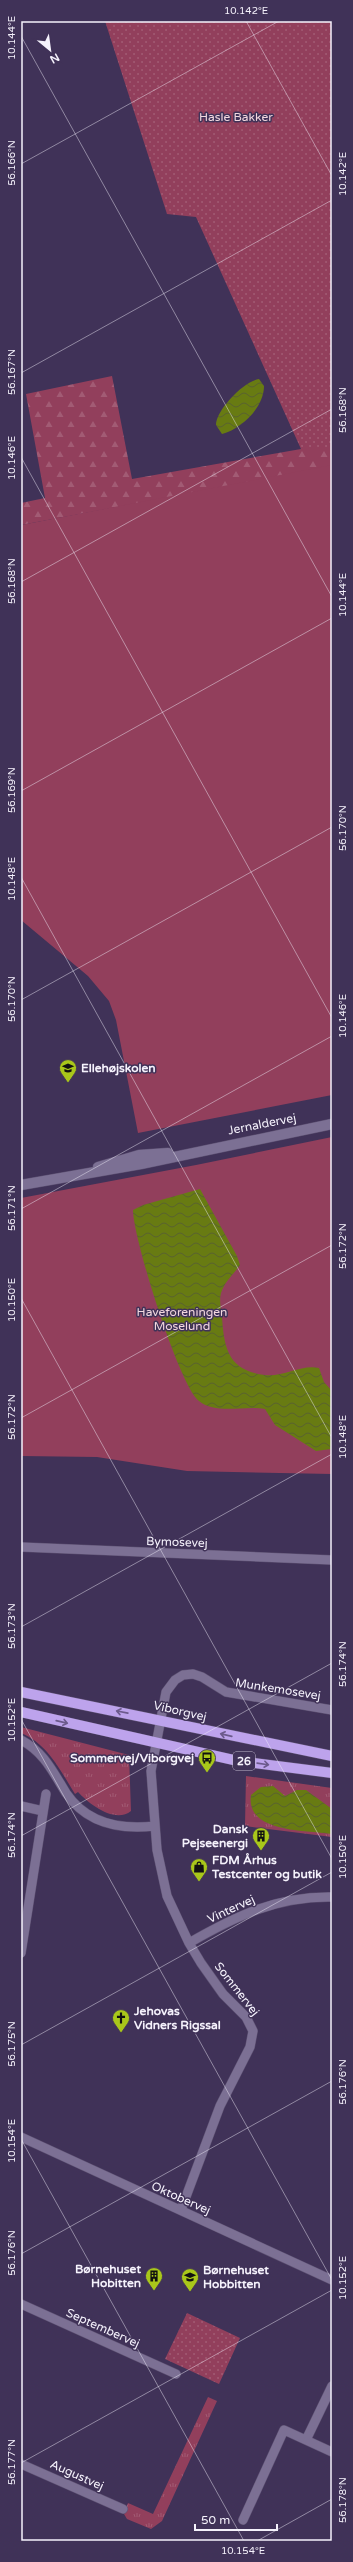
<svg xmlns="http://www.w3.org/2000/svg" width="353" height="2562" viewBox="0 0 353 2562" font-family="'Varela Round',sans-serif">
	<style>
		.grass { fill: url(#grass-tufts) }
		.forest { fill: url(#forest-firs) }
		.park { fill: url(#park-dots) }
		.garden { fill: #923f5c }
		.water { fill: url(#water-waves) }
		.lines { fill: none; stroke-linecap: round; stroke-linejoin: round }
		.minor-casing { stroke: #5d5172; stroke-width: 10 }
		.tertiary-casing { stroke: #5d5172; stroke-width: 11 }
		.primary-casing { stroke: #5d5172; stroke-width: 11 }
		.minor { stroke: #7c7094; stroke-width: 9 }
		.tertiary { stroke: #7c7094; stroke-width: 10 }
		.primary { stroke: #bda3ec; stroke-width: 10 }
		.oneway { stroke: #6c5a8c }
		.ticks { fill: none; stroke: #f5f2fc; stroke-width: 1; stroke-opacity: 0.45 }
		.labels { text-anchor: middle; stroke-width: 3; stroke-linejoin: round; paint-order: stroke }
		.shield { fill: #403258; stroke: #bfb8cb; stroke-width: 1 }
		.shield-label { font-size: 11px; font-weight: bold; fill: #f5f2fc }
		.park-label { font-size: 12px; fill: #f3d8df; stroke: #403258 }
		.poi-label { font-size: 12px; font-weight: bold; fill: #f5f2fc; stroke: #403258; text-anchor: start }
		.street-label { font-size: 12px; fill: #f5f2fc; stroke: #403258 }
		.neatline { fill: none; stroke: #f5f2fc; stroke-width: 1.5 }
		.ticks-label { font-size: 10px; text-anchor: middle; fill: #f5f2fc }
	</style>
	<defs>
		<pattern id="grass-tufts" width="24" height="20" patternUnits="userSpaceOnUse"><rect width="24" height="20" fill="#923f5c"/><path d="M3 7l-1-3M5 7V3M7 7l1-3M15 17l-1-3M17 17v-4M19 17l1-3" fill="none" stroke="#a25b74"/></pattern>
		<pattern id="forest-firs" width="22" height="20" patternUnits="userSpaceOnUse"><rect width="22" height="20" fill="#923f5c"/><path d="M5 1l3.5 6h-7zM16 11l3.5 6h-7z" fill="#a25b74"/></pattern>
		<pattern id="park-dots" width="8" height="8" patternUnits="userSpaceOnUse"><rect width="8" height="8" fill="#923f5c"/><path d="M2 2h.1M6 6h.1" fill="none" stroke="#a25b74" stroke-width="1.8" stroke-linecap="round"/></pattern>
		<pattern id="water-waves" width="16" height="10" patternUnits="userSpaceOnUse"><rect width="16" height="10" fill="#687b12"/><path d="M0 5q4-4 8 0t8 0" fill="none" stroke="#59622f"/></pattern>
	</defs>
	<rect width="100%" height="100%" fill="#403258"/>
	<!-- grass -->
	<path class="grass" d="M21,1727L129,1755L131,1811C115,1824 89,1804 78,1792L75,1794C60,1770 48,1744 21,1733Z
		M246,1776L332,1788V1837L245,1826Z
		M208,2397L217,2401L162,2521L151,2529L127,2519L124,2514L128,2503L153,2514Z"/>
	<!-- forest -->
	<path class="forest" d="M112,376L132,479L301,449H332V467L21,525V503L45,498L26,394Z"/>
	<!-- park -->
	<path class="park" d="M105,21H332V449H301L196,217L167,214Z
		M187,2313L240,2338L219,2384L165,2359Z"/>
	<!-- garden -->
	<path class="garden" d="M332,465V1095L138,1133L116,1020L109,1001L88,976L21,920V525Z
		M332,1137V1474L187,1471L97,1457L21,1456V1198L196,1165Z"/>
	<!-- water -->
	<path class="water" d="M259,379L264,386C264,407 242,429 222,434L216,425C216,410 244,381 259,379Z
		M200,1189L237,1256L240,1265C233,1275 225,1281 221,1293C219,1300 221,1310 222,1317C224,1349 229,1371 265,1375C284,1377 302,1364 319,1368L324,1382L332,1391V1451L331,1449L316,1451L275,1425L265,1409C245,1405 216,1415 199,1401C179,1385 133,1238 133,1210L143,1205Z
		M273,1786L285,1796L297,1790H306L332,1809V1834C307,1830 245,1833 251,1795L261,1787Z"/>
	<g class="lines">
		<!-- minor casing -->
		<g class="minor-casing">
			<path id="minor" d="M21,1547L332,1560
				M21,1740C44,1752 53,1772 66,1793C87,1824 120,1830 155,1826
				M21,1806L43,1811
				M189,1943C236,1916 277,1896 332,1897
				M21,1953L46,1794
				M21,2137L332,2280
				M181,2210L220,2106L250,2047L253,2031L246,2017L223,1994L201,1963L189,1943L167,1896L157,1850L151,1771L166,1692L175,1680L183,1675L193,1674L202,1677L226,1692L332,1710
				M21,2304L176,2374
				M306,2440L332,2386
				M21,2464L123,2509
				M243,2520L284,2430L332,2452"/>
		</g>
		<!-- tertiary casing -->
		<g class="tertiary-casing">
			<path id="tertiary" d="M98,1167L139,1155L168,1153
				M21,1185L141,1164L332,1124"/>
		</g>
		<!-- primary casing -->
		<g class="primary-casing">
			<path id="primary" d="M21,1692L332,1756
				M21,1712L238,1761L332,1773"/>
		</g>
		<!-- minor -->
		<use href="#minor" class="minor"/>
		<!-- tertiary -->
		<use href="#tertiary" class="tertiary"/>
		<!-- primary -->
		<use href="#primary" class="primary"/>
	</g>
	<!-- one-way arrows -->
	<defs><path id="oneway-shaft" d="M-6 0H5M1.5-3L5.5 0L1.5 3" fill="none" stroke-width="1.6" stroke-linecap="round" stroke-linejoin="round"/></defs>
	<g class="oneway">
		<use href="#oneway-shaft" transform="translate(122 1712) rotate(-169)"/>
		<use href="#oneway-shaft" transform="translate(62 1722) rotate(13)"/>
		<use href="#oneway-shaft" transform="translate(226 1735) rotate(-167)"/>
		<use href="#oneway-shaft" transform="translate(263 1764) rotate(8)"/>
	</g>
	<!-- ticks -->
	<path class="ticks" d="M246,21L332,176M21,36L332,597M21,164L279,21M21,373L332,200M21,457L332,1018M21,582L332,409M21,791L332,618M21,877L332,1438M21,1000L332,827M21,1209L332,1036M21,1298L332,1859M21,1418L332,1245M21,1627L332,1454M21,1719L332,2280M21,1836L332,1663M21,2045L332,1872M21,2139L244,2541M21,2254L332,2081M21,2463L332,2290M257,2541L332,2499"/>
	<!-- icons -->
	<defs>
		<g id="school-pin" transform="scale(0.9)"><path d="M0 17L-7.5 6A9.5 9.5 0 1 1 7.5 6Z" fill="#a9c71a" stroke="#403258"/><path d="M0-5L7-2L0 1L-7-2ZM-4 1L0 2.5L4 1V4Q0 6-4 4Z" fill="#111"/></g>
		<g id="bus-pin" transform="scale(0.9)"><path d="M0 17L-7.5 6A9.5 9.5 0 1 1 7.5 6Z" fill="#a9c71a" stroke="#403258"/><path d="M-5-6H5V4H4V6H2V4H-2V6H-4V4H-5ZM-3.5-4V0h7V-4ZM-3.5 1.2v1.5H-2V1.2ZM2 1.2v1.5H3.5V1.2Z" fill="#111"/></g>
		<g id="building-pin" transform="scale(0.9)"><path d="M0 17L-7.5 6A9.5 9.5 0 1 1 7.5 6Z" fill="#a9c71a" stroke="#403258"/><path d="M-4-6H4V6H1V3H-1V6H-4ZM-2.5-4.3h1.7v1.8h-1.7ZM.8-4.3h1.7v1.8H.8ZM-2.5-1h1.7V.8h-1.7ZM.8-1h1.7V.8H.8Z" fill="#111"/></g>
		<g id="shop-pin" transform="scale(0.9)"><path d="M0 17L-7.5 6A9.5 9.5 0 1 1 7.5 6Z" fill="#a9c71a" stroke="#403258"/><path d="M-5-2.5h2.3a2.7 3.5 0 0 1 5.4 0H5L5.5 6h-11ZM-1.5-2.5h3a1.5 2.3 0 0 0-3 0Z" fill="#111"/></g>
		<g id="church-pin" transform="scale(0.9)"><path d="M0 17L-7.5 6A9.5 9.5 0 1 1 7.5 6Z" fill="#a9c71a" stroke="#403258"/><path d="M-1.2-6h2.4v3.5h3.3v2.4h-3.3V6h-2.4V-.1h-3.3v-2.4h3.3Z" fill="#111"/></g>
	</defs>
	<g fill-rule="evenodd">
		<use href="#school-pin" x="68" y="1068"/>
		<use href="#bus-pin" x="207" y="1758"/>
		<use href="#building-pin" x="261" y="1836"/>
		<use href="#shop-pin" x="199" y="1867"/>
		<use href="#church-pin" x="121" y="2018"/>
		<use href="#building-pin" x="154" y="2276"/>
		<use href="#school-pin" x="190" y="2277"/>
	</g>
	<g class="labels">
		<!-- shield labels -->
		<rect class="shield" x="233" y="1752" width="22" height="18" rx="3"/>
		<g class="shield-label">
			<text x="244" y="1765">26</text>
		</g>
		<!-- park labels -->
		<g class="park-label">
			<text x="236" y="121">Hasle Bakker</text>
			<text x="182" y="1316">Haveforeningen<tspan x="182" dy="14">Moselund</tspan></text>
		</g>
		<!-- poi labels -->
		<g class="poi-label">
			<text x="81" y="1072">Ellehøjskolen</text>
			<text x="194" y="1762" text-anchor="end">Sommervej/Viborgvej</text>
			<text x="248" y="1833" text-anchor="end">Dansk<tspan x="248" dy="14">Pejseenergi</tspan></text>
			<text x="212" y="1864">FDM Århus<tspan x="212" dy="14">Testcenter og butik</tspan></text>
			<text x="134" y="2015">Jehovas<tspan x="134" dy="14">Vidners Rigssal</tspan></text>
			<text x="141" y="2273" text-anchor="end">Børnehuset<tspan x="141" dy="14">Hobitten</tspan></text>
			<text x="203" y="2274">Børnehuset<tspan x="203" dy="14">Hobbitten</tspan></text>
		</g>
		<!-- street labels -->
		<g class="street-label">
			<text transform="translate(262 1124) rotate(-11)" y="4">Jernaldervej</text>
			<text transform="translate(177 1542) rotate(2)" y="4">Bymosevej</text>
			<text transform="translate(278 1689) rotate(9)" y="4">Munkemosevej</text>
			<text transform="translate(180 1711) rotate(13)" y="4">Viborgvej</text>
			<text transform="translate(231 1909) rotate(-25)" y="4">Vintervej</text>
			<text transform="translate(237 1989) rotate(52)" y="4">Sommervej</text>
			<text transform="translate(181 2198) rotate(24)" y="4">Oktobervej</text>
			<text transform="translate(103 2328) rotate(24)" y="4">Septembervej</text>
			<text transform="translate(77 2475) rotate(24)" y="4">Augustvej</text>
		</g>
	</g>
	<!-- border -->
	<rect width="353" height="2562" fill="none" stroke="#403258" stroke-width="44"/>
	<!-- north arrow -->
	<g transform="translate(50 50) rotate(151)" stroke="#403258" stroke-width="3" paint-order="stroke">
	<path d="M0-3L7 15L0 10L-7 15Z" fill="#f5f2fc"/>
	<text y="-6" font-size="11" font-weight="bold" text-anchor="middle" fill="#f5f2fc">N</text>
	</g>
	<!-- scale -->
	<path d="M195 2524v6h82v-6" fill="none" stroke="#f5f2fc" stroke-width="2"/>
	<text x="201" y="2524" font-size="12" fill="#f5f2fc" stroke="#403258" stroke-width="3" paint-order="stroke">50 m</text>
	<rect x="22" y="22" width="309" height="2518" class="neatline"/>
	<g class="ticks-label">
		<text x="246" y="14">10.142°E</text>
		<text transform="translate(11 38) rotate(-90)" y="4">10.144°E</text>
		<text transform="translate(11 163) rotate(-90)" y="4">56.166°N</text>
		<text transform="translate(342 174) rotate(-90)" y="4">10.142°E</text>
		<text transform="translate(11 372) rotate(-90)" y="4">56.167°N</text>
		<text transform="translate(342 410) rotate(-90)" y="4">56.168°N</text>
		<text transform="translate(11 458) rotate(-90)" y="4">10.146°E</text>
		<text transform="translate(11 581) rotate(-90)" y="4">56.168°N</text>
		<text transform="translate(342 595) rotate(-90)" y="4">10.144°E</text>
		<text transform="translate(11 790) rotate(-90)" y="4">56.169°N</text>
		<text transform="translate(342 828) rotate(-90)" y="4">56.170°N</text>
		<text transform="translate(11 879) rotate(-90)" y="4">10.148°E</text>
		<text transform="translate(11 999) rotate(-90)" y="4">56.170°N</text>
		<text transform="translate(342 1016) rotate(-90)" y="4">10.146°E</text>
		<text transform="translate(11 1208) rotate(-90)" y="4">56.171°N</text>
		<text transform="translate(342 1246) rotate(-90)" y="4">56.172°N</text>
		<text transform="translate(11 1300) rotate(-90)" y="4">10.150°E</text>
		<text transform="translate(11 1417) rotate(-90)" y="4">56.172°N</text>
		<text transform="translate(342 1437) rotate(-90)" y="4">10.148°E</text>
		<text transform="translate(11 1626) rotate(-90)" y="4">56.173°N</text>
		<text transform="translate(342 1664) rotate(-90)" y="4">56.174°N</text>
		<text transform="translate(11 1720) rotate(-90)" y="4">10.152°E</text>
		<text transform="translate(11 1835) rotate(-90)" y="4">56.174°N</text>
		<text transform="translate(342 1857) rotate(-90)" y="4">10.150°E</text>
		<text transform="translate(11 2044) rotate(-90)" y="4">56.175°N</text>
		<text transform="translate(342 2082) rotate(-90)" y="4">56.176°N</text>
		<text transform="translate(11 2141) rotate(-90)" y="4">10.154°E</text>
		<text transform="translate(11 2253) rotate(-90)" y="4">56.176°N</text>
		<text transform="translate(342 2278) rotate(-90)" y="4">10.152°E</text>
		<text transform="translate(11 2462) rotate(-90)" y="4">56.177°N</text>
		<text transform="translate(342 2500) rotate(-90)" y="4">56.178°N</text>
		<text x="243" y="2554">10.154°E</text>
	</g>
</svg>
